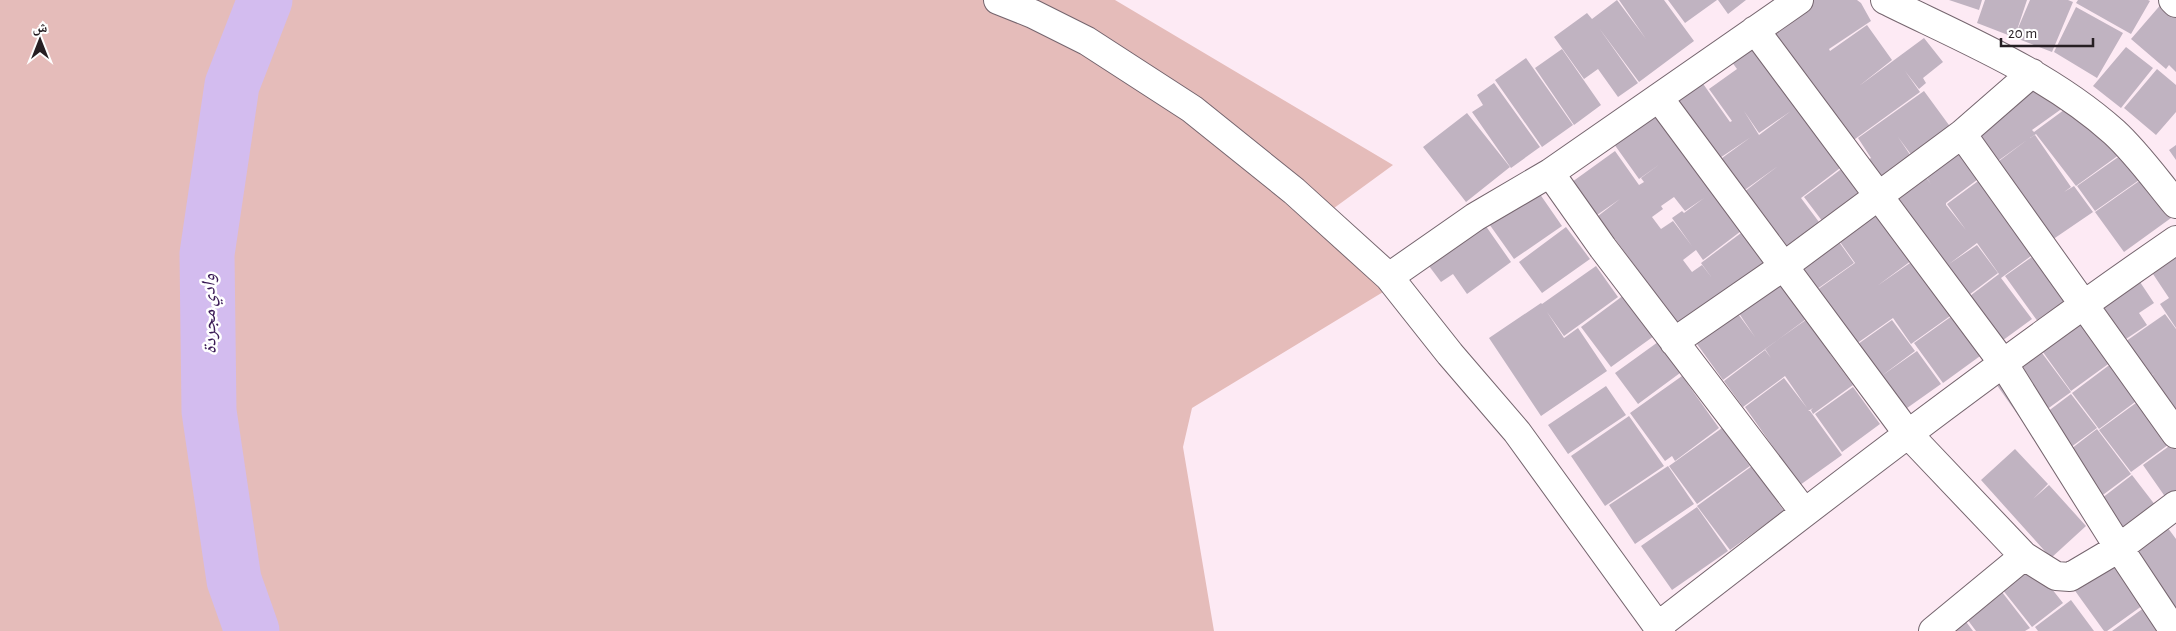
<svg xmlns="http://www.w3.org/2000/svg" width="2176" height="631" viewBox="0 0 2176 631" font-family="'Alegreya Sans','Noto Naskh Arabic',sans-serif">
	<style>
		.green { fill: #e5bcba }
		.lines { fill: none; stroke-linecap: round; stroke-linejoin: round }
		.river { stroke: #d3bcef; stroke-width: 55 }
		.building { fill: #c0b3c1; fill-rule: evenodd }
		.minor-casing { stroke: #75656e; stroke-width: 30 }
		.minor { stroke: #fff; stroke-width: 28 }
		.labels { text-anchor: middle; stroke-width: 5; stroke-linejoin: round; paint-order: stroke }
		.water-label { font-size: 19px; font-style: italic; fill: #391955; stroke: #fff }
	</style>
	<rect width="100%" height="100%" fill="#fdeaf4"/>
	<!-- green -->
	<path class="green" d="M0,0H1115L1393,165L1319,219L1388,289L1192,408L1183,447L1214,631H0Z"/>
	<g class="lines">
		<!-- river -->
		<path class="river" d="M252,631L234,580L209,411L207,254L232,85L265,0"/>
	</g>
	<!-- building -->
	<path class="building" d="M1617,0L1646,39L1619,0H1664L1694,41L1639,82L1599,28L1638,83L1618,97L1598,69L1584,79L1554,37L1587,13L1592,19Z
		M1668,0H1717L1685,23Z
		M1718,0H1746L1728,14Z
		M1806,0H1857L1861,3L1871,21L1829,49L1830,51L1867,25L1892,60L1859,86L1924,38L1943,62L1923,78L1926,83L1919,89L1905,71L1920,92L1844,147L1761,31Z
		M1949,0H1982L1979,10Z
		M1985,0H2027L2016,33L2030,0H2068L2073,2L2052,52L1977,23Z
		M2078,0H2148L2150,1L2131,34L2076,3Z
		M2163,2L2176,13V72L2169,65L2166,69L2131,39Z
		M2076,7L2123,33L2097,78L2054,52Z
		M1751,42L1844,165L1801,198L1825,230L1786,260L1736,198L1778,166L1735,197L1711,166L1751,137L1711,164L1667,102L1699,78L1730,122L1732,121L1709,89L1737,69L1729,58ZM1744,111L1759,133L1791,111L1759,135Z
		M2126,47L2153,68L2121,108L2093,86Z
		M1562,49L1601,105L1574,125L1535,68Z
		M1526,58L1573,125L1542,147L1495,80Z
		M2157,69L2176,85V112L2156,135L2124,108Z
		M2033,81L2067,105L2032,130L2034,132L2068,107L2123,152L2076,186L2036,134L2030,138L2035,135L2071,187L2064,192L2074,186L2093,212L2049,242L1991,167L2027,140L1991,166L1967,133Z
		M1494,83L1540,147L1511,168L1472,112L1483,105L1477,95Z
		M1924,91L1957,136L1918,164L1898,137L1917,165L1880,191L1861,165L1871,158L1858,138Z
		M1658,112L1745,228L1703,260L1696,250L1683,260L1692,272L1702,265L1712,278L1701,263L1749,227L1777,264L1685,333L1598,216L1620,199L1597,215L1572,182L1615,151L1639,185L1644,182L1641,178L1660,164L1639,179L1614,144ZM1674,197L1685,211L1704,198L1684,213L1682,211L1672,218L1692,246L1673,221L1661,229L1652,217L1663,209L1661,206Z
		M1467,113L1510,167L1466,202L1423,147Z
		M1963,136L1989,171L1946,203V205L1966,230L1947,204L1989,173L2042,248L2001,278L2032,319L1995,346L1962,302L1999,274L1977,243L1949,264L1977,245L1998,273L1961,301L1882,196L1919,168L1931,184L1920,168Z
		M2176,145V160L2169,150Z
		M2124,153L2142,178L2095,211L2077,186Z
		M1844,167L1869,200L1829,230L1804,197Z
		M2142,179L2171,218L2124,252L2095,212Z
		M1535,187L1562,226L1514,259L1487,221Z
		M1876,200L1899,231L1890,238L1901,230L1919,255L1877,286L1920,256L1960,309L1911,344L1893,318L1849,349L1810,295L1855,263L1833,232Z
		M1483,222L1511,262L1467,294L1453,274L1441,282L1426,262Z
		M1566,227L1590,259L1542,293L1519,262Z
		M1832,232L1854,263L1810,294L1788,263Z
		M2043,249L2079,299L2041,326L2005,276Z
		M2176,258V328L2160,304L2169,298L2153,274Z
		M1596,266L1618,297L1564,336L1547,312L1564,338L1578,328L1607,371L1541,416L1489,338L1541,303L1542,304Z
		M1780,268L1813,314L1723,380L1689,333L1730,303L1755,337L1732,303Z
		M2140,282L2154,303L2139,313L2147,325L2117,345L2095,312Z
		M1624,295L1654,336L1611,367L1581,327Z
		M1959,311L1987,351L1943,383L1914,343Z
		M2165,314L2176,329V423L2146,380L2155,373L2143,381L2119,346Z
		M1810,317L1834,351L1830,354L1853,385L1813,414L1811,410L1813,408L1808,411H1810L1842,455L1800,485L1745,407L1784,378L1807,408L1785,376L1743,407L1724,381L1765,350L1771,358L1765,349Z
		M1892,320L1915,351L1880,377L1917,351L1941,384L1900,413L1851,349Z
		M2079,320L2111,362L2071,391L2040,348Z
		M1658,342L1680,373L1638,404L1615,373Z
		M2039,349L2071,392L2025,425L1994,381Z
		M2112,363L2139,399L2099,429L2072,393Z
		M1682,376L1719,428L1675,461L1672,456L1665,461L1630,413Z
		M1606,386L1626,415L1568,454L1548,425Z
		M1853,387L1880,424L1842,452L1815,414Z
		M2071,394L2097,428L2052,461L2027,427Z
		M2140,400L2172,442L2131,472L2099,430Z
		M1629,416L1664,466L1605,506L1571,456Z
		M1722,428L1750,466L1697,504L1669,466Z
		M2097,429L2131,474L2088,506L2054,462Z
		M2172,444L2176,450V491L2166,498L2143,465Z
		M2015,449L2048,484L2033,499L2049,485L2086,526L2051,558L1981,480Z
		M1668,466L1694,504L1635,544L1609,505Z
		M1752,466L1784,511L1730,550L1697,506Z
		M2132,475L2159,510L2117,543L2089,508Z
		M1697,507L1728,551L1672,590L1641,546Z
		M2162,520L2176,539V617L2123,549Z
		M2113,559L2146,603L2107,631H2104L2073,588Z
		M2033,565L2063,603L2032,627L2002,589Z
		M2002,592L2030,628L2025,631H1976L1967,619Z
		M2071,600L2094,631H2038L2035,627Z
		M2152,602L2173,631H2112Z
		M1964,619L1973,631H1948Z"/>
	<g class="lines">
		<!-- minor casing -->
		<g class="minor-casing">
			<path id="minor" d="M998,0L1033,14L1087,41L1192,109L1294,191L1389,277L1450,354L1517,432L1661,631
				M1885,0C1964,39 2048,73 2114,132C2137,153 2156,180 2176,204
				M2173,0L2176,3
				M1755,30L2003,363L2119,548L2174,631
				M1659,98L1908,434L2024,556L2056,576L2070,577L2119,548L2176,505
				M1962,134L2176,434
				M1550,173L1603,248L1804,512
				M1389,277L1475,217L1550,173L1799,0
				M1674,342L1784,266L1962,134L2032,73
				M1658,626C1828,494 1999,362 2176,240
				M1933,631L2024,556"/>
		</g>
		<!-- minor -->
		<use href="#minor" class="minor"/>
	</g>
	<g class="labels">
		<!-- water labels -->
		<g class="water-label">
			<text transform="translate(208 314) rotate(-91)" y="7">وادي مجردة</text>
		</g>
	</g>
	<!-- north arrow -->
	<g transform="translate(40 40)" stroke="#ffffff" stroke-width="4" paint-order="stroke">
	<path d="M0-4L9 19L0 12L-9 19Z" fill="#261f23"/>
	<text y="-8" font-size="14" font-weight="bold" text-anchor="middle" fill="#261f23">ش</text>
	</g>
	<!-- scale -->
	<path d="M2001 38v8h92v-8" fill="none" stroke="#261f23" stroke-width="2.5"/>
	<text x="2008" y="38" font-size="15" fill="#261f23" stroke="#ffffff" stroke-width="4" paint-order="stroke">20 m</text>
</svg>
